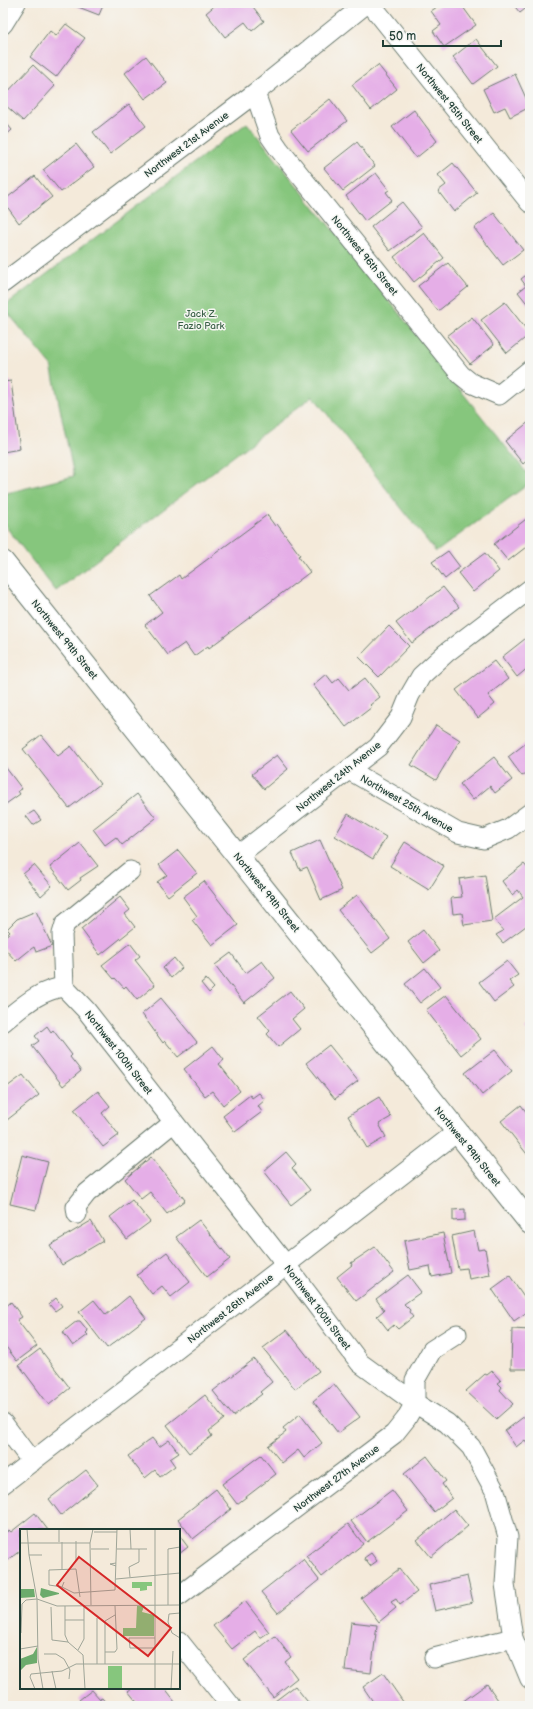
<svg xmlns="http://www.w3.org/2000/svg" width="533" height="1709" viewBox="0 0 533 1709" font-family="'Balsamiq Sans',sans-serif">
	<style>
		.green { fill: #86c67d; stroke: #528258 }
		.building { fill: #e5aee7 }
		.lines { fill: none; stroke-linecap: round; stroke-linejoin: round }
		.minor-casing { stroke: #6a7a6e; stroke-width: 21 }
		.major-casing { stroke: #6a7a6e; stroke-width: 24 }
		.minor { stroke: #fff; stroke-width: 19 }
		.major { stroke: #fff; stroke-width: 22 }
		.labels { text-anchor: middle; stroke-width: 3; stroke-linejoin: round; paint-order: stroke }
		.street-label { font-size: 10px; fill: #1f3d34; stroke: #f6f6f2 }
		.park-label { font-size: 10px; fill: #395f46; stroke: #f6f6f2 }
		.inset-road { fill: none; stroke: #9fa598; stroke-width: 1 }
		.view { fill: #d62828; fill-opacity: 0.15; stroke: #d62828; stroke-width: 2 }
		.inset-edge { fill: none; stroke: #1f3d34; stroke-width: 2 }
	</style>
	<rect width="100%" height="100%" fill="#f6f6f2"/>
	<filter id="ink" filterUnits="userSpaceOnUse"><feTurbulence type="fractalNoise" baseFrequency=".025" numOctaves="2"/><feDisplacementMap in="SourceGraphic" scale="8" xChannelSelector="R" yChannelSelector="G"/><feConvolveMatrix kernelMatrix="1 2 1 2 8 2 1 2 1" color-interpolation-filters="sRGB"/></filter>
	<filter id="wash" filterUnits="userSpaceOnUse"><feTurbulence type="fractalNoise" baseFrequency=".012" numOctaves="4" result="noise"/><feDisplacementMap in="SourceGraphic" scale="16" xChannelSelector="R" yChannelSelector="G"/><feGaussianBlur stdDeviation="0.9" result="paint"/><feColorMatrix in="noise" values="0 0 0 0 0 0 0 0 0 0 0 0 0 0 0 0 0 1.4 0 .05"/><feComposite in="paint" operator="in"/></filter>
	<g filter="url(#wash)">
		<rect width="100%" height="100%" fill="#f4eada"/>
		<!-- green -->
		<path class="green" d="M247,123L530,477V483L436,552L313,396L56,591L3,523V494L74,476L51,365L3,307Z"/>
		<g id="blocks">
			<!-- building -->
			<path class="building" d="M68,3H104L99,15Z
				M218,3H222L226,7L231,3H250L264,21L252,31L245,22L225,37L206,13Z
				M443,3H460L476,25L444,47L433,31L441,25L431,11Z
				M512,3H530V5L520,13Z
				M66,24L85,38L56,77L30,57L50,31L56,36Z
				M476,39L497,66L473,84L453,57Z
				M146,56L167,83L145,99L125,73Z
				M33,65L55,86L23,121L3,103V97Z
				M378,65L397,89L371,110L352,85Z
				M515,74L530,107L510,117L505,107L494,112L483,89Z
				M330,99L347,121L308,151L291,130Z
				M129,104L146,126L110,154L93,132Z
				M414,110L437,141L416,158L392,127Z
				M3,119L12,130L3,138Z
				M357,142L375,166L343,191L324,168Z
				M76,144L94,167L61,192L43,170Z
				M453,163L477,193L454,212L438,191L446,185L438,175Z
				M376,173L389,190L386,192L392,200L365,221L346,196Z
				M35,176L52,197L19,223L3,201Z
				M402,202L422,227L390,251L371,227Z
				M494,213L523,250L503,265L474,228Z
				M424,233L444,258L414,282L394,257Z
				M448,263L468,287L438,311L418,286Z
				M530,272V307L518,292L526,286L521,279Z
				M505,302L530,334L507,353L481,320Z
				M472,317L494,345L470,364L447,336Z
				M11,381L20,449L3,452V382Z
				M530,421V458L523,464L505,441Z
				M267,515L275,526L277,524L300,555L298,556L310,572L209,648L208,646L194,656L185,643L168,655L145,625L162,612L150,596L179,575L181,579Z
				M530,516V544L508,561L494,544Z
				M448,551L460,567L445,579L432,562Z
				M485,553L499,571L473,592L458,573Z
				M443,587L459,607L412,643L396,623Z
				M389,626L409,646L379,677L359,657Z
				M530,635V666L517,677L502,657Z
				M494,661L508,679L488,695L495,704L478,718L456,690Z
				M326,674L333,683L339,678L349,690L365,678L380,697L370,705L372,707L346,727L313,685Z
				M436,725L460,740L436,780L411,765Z
				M41,735L58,756L71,746L100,784L69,808L23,749Z
				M530,740V770L522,776L508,757Z
				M277,755L288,769L264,789L252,774Z
				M494,757L512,780L495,793L490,786L473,800L460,784Z
				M3,764L22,789L18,791L20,794L3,806Z
				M137,794L156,818L122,845L116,837L105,845L93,829Z
				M34,811L41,820L33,825L26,816Z
				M348,814L386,837L373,859L335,836Z
				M320,840L342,890L321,900L307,867L300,870L292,853Z
				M405,842L444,866L429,890L390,866Z
				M80,843L98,866L80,878L81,880L68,890L50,867Z
				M178,850L197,873L168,896L157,882L167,875L159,865Z
				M524,864L530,871V923L503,943L496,935L503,931L494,919L523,897L518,890L512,895L502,881Z
				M34,865L52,886L41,896L23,874Z
				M485,875L492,921L464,925L462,913L453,914L451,898L462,897L459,879Z
				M204,881L238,925L212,945L192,920L197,916L183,897Z
				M357,895L390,939L372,953L338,910Z
				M120,897L130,910L125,914L135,927L100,955L81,929Z
				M36,911L52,946L36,952L34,947L31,949L16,961L3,947V938L10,932L7,929L17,919Z
				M423,930L439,951L424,963L408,942Z
				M130,943L140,956L135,960L155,985L137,1000L126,986L124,988L115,978L114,979L102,965Z
				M231,953L246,973L262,961L275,978L244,1003L215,965Z
				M174,958L182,968L171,978L163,968Z
				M507,961L518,975L509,981L514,987L494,1002L479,982Z
				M425,968L440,987L420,1003L405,984Z
				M206,979L214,988L209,993L201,983Z
				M290,991L304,1009L292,1019L300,1029L278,1047L267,1034L270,1031L258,1016Z
				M446,995L481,1039L461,1055L426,1010Z
				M161,998L197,1042L178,1057L165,1041L163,1043L142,1014Z
				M530,1024V1034L525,1028Z
				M47,1026L51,1032L53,1030L72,1055L70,1057L81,1071L63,1086L32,1046L39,1041L35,1036Z
				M329,1045L358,1081L335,1099L306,1063Z
				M213,1046L224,1060L219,1064L240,1091L223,1105L212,1091L205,1096L184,1069Z
				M495,1050L512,1071L482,1095L465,1073Z
				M23,1075L39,1095L7,1120L3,1115V1090Z
				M98,1091L110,1106L102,1113L119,1135L103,1147L74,1110Z
				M259,1093L265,1100L258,1106L262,1112L235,1132L223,1116L250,1095L252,1098Z
				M379,1097L391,1117L379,1124L386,1137L367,1148L348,1116Z
				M521,1105L530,1117V1158L501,1121Z
				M286,1152L296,1164L292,1168L310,1190L291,1205L264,1171Z
				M22,1155L48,1162L36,1210L10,1204Z
				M151,1157L185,1200L167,1214L150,1192L141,1199L125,1179Z
				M132,1200L150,1222L127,1239L110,1217Z
				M465,1209V1220L453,1221V1210Z
				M199,1220L230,1259L207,1277L176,1237Z
				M91,1221L103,1241L62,1265L50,1245Z
				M474,1231L478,1250L485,1249L490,1275L469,1279L467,1268L458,1269L452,1236Z
				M443,1233L451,1273L432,1277L430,1266L410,1270L404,1241Z
				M375,1247L394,1272L356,1301L337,1277L352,1265L351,1263Z
				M167,1252L190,1282L171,1297L162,1286L152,1294L137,1275Z
				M408,1275L421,1292L404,1304L410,1310L409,1312L413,1317L398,1329L394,1325L388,1330L377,1316L384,1310L376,1299Z
				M510,1276L530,1305V1310L514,1321L492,1289Z
				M129,1296L146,1318L107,1348L79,1312L94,1300L106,1315Z
				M56,1298L62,1306L55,1311L49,1304Z
				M11,1302L22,1317L17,1320L37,1346L17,1361L3,1343V1309Z
				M77,1321H80L88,1331L86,1333L88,1335L73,1346L63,1332Z
				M512,1329L530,1330V1369H511Z
				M287,1330L319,1371L295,1389L263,1348Z
				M40,1349L70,1388L49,1405L19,1365Z
				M254,1359L272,1382L260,1392L262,1394L233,1416L213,1391Z
				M492,1371L501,1381L498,1383L502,1387L500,1390L513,1404L496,1419L466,1391L485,1374L487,1375Z
				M334,1384L360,1417L338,1433L313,1401Z
				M205,1395L224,1419L209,1431L212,1436L189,1453L167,1425Z
				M530,1412V1447L525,1440L516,1447L505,1431Z
				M300,1414L322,1443L304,1458L298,1450L282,1463L268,1446L286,1432L283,1428Z
				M152,1438L159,1447L169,1440L179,1453L170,1459L175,1466L160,1477L155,1470L145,1478L128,1456Z
				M261,1455L276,1474L237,1504L222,1484Z
				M427,1456L446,1481L442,1484L452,1498L434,1512L404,1474Z
				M86,1470L98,1485L61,1515L49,1499Z
				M216,1489L231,1509L193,1539L178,1519Z
				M392,1490L408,1511L367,1542L351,1521Z
				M454,1509L468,1526L431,1557L417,1540Z
				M35,1513L48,1530H21V1550L8,1560L3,1553V1535L9,1530L11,1532Z
				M348,1524L363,1544L322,1577L306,1556Z
				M179,1535L188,1547L179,1554Z
				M371,1553L377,1561L370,1566L364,1558Z
				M303,1559L319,1580L278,1613L261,1592Z
				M399,1569L417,1592L400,1605L396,1599L391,1602L396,1608L379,1622L361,1598Z
				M467,1576L473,1602L435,1611L429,1585Z
				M245,1601L269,1632L260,1638L255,1631L232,1649L213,1626Z
				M351,1622L377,1625L371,1673L345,1670Z
				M275,1636L291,1657L285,1662L297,1678L273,1697L244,1660Z
				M383,1673L406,1706H376L363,1687Z
				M487,1684L498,1700L491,1706H465L462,1702Z
				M295,1686L311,1706H279L275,1701Z
				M132,1688H164L175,1702L170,1706H140L128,1691Z
				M92,1690L100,1699L102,1698L107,1704L104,1706H84L79,1700Z"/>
		</g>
	</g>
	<g filter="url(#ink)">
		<use href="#blocks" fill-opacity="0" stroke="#6a7a6e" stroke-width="1"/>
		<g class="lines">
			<!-- minor casing -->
			<g class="minor-casing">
				<path id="minor" d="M370,3L530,203
					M3,24L16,3
					M255,93L270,136L279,149L461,375L471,383L499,395L530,370
					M3,283L255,93L367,3
					M349,770L458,833L484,839L508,829L530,813
					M237,856L378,747L401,717L410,695L421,676L446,653L530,589
					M64,987L86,1010L286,1265L360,1363L415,1403L447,1423L471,1447L495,1491L508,1537L505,1584L513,1638
					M64,987L62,934L65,924L130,871
					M3,1022C22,1007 39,990 64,987
					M77,1214L76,1207L87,1193L174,1122
					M3,1423L32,1462
					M3,1484L457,1132
					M179,1596L394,1434L406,1419L415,1403V1380L432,1350L457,1334
					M179,1641L231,1706
					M434,1658L513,1638L530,1679"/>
			</g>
			<!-- major casing -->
			<g class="major-casing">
				<path id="major" d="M3,562L530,1223"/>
			</g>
			<!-- minor -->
			<use href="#minor" class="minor"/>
			<!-- major -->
			<use href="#major" class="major"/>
		</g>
	</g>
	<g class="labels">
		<!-- street labels -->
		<g class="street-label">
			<text transform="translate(450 103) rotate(51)" y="4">Northwest 95th Street</text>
			<text transform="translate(186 144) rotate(-37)" y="4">Northwest 21st Avenue</text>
			<text transform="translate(365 255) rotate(51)" y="4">Northwest 96th Street</text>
			<text transform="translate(65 639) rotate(51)" y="4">Northwest 99th Street</text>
			<text transform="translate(338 776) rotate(-39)" y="4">Northwest 24th Avenue</text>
			<text transform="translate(407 803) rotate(30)" y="4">Northwest 25th Avenue</text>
			<text transform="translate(267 892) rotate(51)" y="4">Northwest 99th Street</text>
			<text transform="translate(119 1052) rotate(52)" y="4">Northwest 100th Street</text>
			<text transform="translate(468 1146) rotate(51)" y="4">Northwest 99th Street</text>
			<text transform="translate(318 1307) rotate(53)" y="4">Northwest 100th Street</text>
			<text transform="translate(230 1308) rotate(-38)" y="4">Northwest 26th Avenue</text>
			<text transform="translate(336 1478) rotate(-37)" y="4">Northwest 27th Avenue</text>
		</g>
		<!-- park labels -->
		<g class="park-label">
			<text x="201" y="317">Jack Z.<tspan x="201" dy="12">Fazio Park</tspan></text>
		</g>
	</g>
	<!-- overview -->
	<g transform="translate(20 1529)">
		<rect width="160" height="160" fill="#f4eada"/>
		<path d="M112,53H132V57H127V61L120,62V59H112ZM117,77H124L122,83L134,86V107H103V99H116ZM88,137H102V160H88Z" fill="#86c67d"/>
		<path d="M21,59L39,64V65L23,69L20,66ZM0,60H14L15,68L0,69ZM17,118V134L6,136L0,142V130L13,125Z" fill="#6cab6c"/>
		<path class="inset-road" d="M7,0L9,26L17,70L18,130L23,160M39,0V13M110,0L111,20M74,3H97M56,12V32M42,13V40M0,14H70M70,14L71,76M70,14L73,0M71,20H89M97,20H127M9,26H22M96,37L90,35L96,34M110,48L109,38L119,33V20M96,50L160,44M44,53L42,58L29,56V41L56,40L60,68M42,58L54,64L95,61M95,61L97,0M17,70L37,77L160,76M148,76V20L160,18M45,77V106L48,113M31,78L32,111L48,113L63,126L65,160M160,84L149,85L148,93L152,104L160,109M77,89V135M45,91H64M1,104L2,75L6,71L17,70M135,109H109L110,119H135M0,120L18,117M58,121L64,110V76M85,123H95L97,120L95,77M24,125H36L44,130L50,141L49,150M85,135V92L95,86M32,142L36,160M15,160L10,148L11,145L42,142L56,135H160M135,160V0M151,160L153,122"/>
		<path class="view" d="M59,28L151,99L128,127L37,56Z"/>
		<rect width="160" height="160" class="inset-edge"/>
	</g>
	<!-- margin -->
	<rect width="533" height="1709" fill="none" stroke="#f6f6f2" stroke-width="16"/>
	<!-- scale -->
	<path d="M383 40v6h118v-6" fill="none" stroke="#1f3d34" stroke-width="2"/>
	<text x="389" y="40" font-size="12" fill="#1f3d34" stroke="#f6f6f2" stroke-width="3" paint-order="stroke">50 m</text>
</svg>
